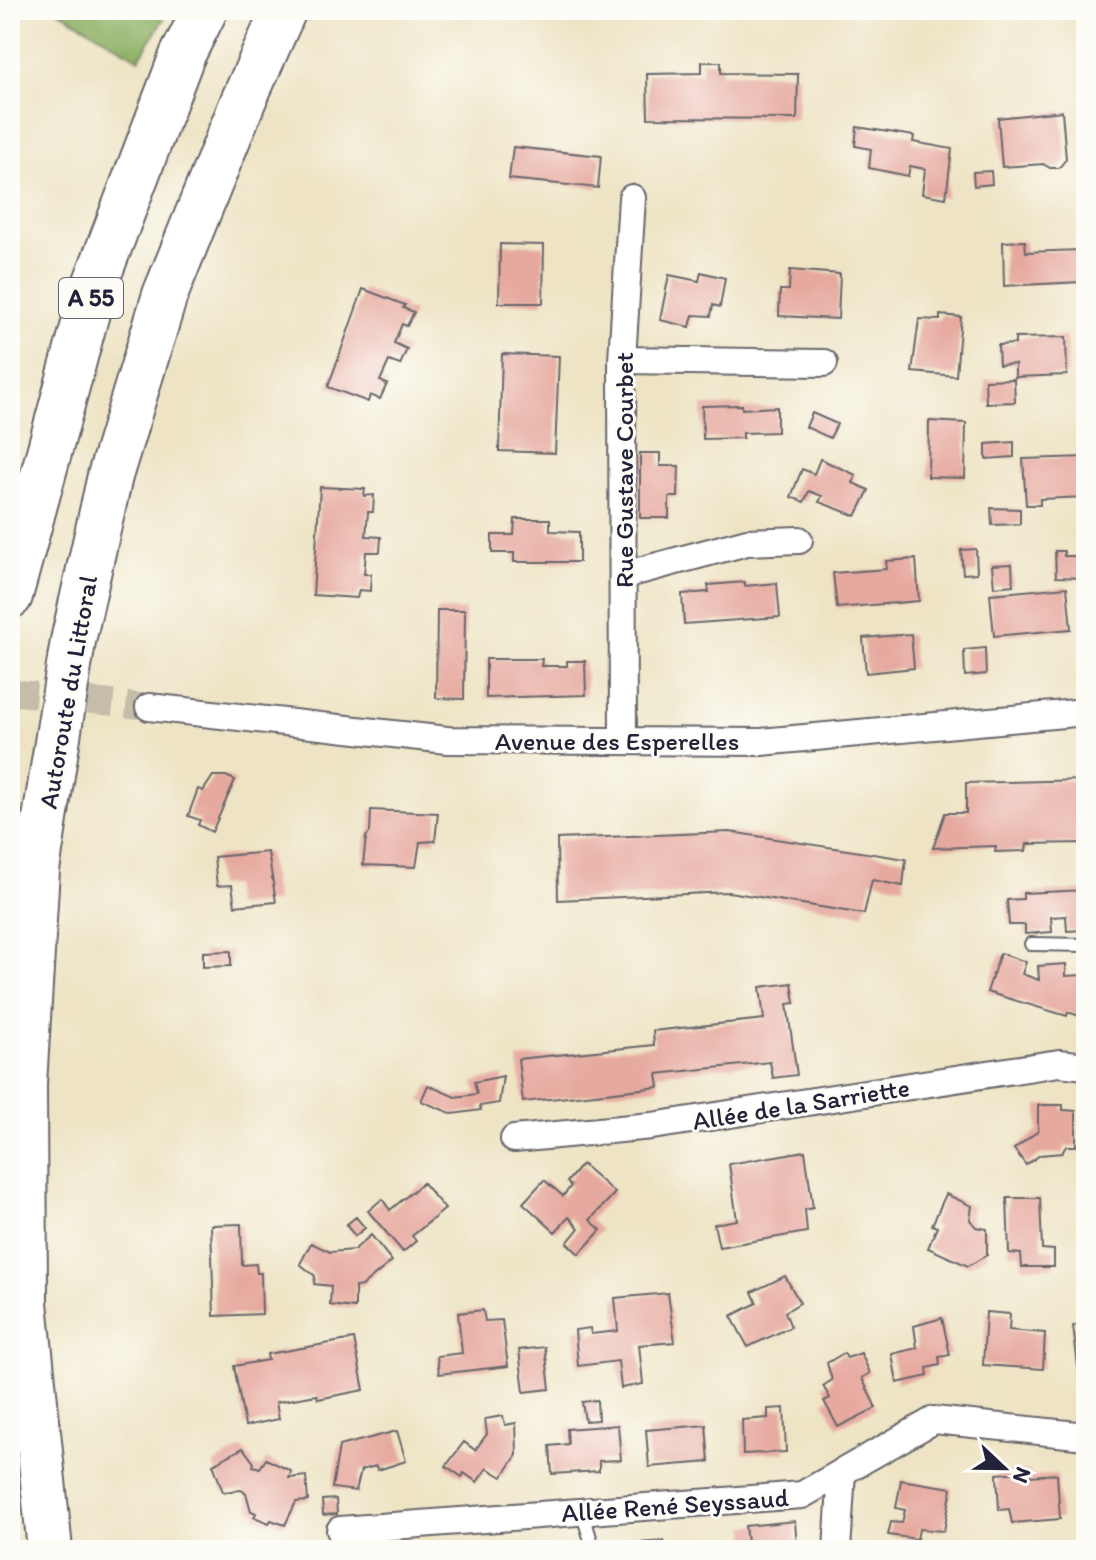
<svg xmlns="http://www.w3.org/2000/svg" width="1096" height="1560" viewBox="0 0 1096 1560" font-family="Itim,sans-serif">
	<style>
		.forest { fill: #8db065; stroke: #586950; stroke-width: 2 }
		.building { fill: #e6a99f }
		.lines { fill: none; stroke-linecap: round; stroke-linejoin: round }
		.minor-tunnel { stroke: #c5bda9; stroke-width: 26; stroke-dasharray: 26 13; stroke-linecap: butt }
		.service-casing { stroke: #69666b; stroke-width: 16 }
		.minor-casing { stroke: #69666b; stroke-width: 30 }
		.motorway-casing { stroke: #69666b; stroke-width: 48 }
		.service { stroke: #fff; stroke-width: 12 }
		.minor { stroke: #fff; stroke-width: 26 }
		.motorway { stroke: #fff; stroke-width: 44 }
		.labels { text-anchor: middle; stroke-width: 6; stroke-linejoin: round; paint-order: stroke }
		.shield { fill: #fdfcf7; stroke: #646373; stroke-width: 2 }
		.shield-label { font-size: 24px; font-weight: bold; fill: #22223b }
		.street-label { font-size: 26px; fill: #22223b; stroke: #fdfcf7 }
	</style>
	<rect width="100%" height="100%" fill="#fdfcf7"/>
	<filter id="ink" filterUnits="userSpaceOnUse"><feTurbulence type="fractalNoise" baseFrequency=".0125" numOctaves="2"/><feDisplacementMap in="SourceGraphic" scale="16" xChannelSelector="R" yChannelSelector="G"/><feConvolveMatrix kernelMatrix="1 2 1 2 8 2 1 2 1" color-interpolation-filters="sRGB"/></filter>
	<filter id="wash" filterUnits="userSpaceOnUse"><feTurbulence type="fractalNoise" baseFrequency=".006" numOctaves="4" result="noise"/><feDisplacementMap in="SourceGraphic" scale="32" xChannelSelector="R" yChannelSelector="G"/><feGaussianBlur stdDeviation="1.8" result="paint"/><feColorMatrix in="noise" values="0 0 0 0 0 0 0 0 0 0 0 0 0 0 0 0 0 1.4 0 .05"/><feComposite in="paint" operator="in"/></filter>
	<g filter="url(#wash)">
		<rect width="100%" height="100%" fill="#eee4c5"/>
		<!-- forest -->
		<path class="forest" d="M57,10H169L139,59Z"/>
		<g id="blocks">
			<!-- building -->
			<path class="building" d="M702,62H721V73L798,74L797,119L648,118L647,74L702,73Z
				M1062,111L1066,159L1059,168H1050L1043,164L1002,167L998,118Z
				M857,127L914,136L913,142L952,149L946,198L922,194L925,169L910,166L908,176L869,168L871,149L855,146Z
				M513,147L601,156L598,188L509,179Z
				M991,171L992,184L974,186L973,172Z
				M1025,241L1026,252L1080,250L1081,282L1004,286L1003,242Z
				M500,244L544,245L543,303H499Z
				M790,270L840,274L838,319L779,316L780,290H789Z
				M701,272L725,278L720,307L713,305L711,316L693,315L690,327L660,320L669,275L699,281Z
				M363,289L405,305L403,308L414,312L407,326L402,324L394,343L407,349L400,365L389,361L380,381L387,384L380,399L370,395L368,402L328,387Z
				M940,315L961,317L956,376L912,372L919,319L940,320Z
				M1066,337L1067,375L1015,377V364L999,365L998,345L1015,344V338Z
				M502,354L559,356L555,453L499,451Z
				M1014,379L1015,402L986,403L985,380Z
				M742,405V409L777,407V432L743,433V438L703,439L702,406Z
				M812,413L837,424L830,438L806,427Z
				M929,421L966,423L965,478L928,477Z
				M1014,442V457L986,459V444Z
				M640,453H660V466H679L678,497H669V518H640Z
				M1086,457V497L1040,499V505H1026L1023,459Z
				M820,459L856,475L853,483L869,490L856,516L819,502L822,496L809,491L804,502L791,497L802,469L814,474Z
				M320,487L365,489L364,496L374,495L373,512H368L366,536L381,537L380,552H366L364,574H371L370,591L359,590L357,598L313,595Z
				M991,508L1020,509V524L992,525Z
				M515,519H550V531L579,532V562H514V553H492V535H514Z
				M976,549L977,573L963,574L961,550Z
				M1055,551H1064V556H1084V578L1056,577Z
				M916,559L919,601L837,608L833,573L887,569L886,561Z
				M1012,564L1013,585L994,587L992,565Z
				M745,582V586L777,583L780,617L684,624L682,594L709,592L708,585Z
				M1067,587L1071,629L994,636L990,594Z
				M437,610H465L464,699L436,698Z
				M911,634L914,668L866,673L863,638Z
				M985,648L986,674L965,676L964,650Z
				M486,659H542L541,666H567V661H585L586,695L486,698Z
				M213,776H226L235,780L212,832L198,825L200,820L188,816L198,789L203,791Z
				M1086,780V850H1083L1082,843L1027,844L1026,851L995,852L996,846L933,848L945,813H966V783Z
				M371,810L438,813L435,841L420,842L416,867L363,865L366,837L370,832Z
				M730,832L906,859L903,886L872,880L864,914L729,892L558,900L557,839Z
				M268,852L276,902L235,906L232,885L217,886L214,857Z
				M1086,890V930L1067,931L1066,916L1051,917L1052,932L1025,934V925H1009L1007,900L1023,899V893Z
				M231,951V966L203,967V952Z
				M1000,953L1026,962L1022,974L1039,980L1038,966L1066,964V976L1083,975V968L1086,967V1026L1080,1024L1082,1017L1068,1012L1067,1016L987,992Z
				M792,983L795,1003L787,1004L797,1075L773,1078L770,1062L657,1074L659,1087L523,1102L518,1059L654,1045L653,1031L764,1019L760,987Z
				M503,1076L499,1103L480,1106L481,1110L453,1114L421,1101L428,1085L455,1097L477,1094L474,1082Z
				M1038,1105H1063V1110L1076,1111V1146H1066L1062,1153L1040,1155L1026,1165L1014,1149L1038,1131Z
				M805,1151L813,1208L805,1210L807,1232L719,1247L714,1224L737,1220L729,1164Z
				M582,1164L615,1193L590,1220L601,1230L579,1254L567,1243L579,1228L569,1217L555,1232L523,1203L544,1180L563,1196L571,1186L567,1182Z
				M423,1183L445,1209L412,1236L416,1241L403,1252L368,1211L382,1199L390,1210Z
				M946,1194L972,1206L970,1220L976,1227L987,1229V1255L968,1266L928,1248L937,1227L932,1225Z
				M1007,1198H1040L1042,1249L1054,1250V1267H1022L1021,1254L1009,1253Z
				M356,1217L365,1228L355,1236L346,1225Z
				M241,1224L242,1265L256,1264L257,1273H261L262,1314L214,1316L211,1225Z
				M371,1235L392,1261L362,1286L355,1287V1308L330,1305L331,1286L314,1284L315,1276L300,1264L311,1243L330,1252L354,1250Z
				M785,1276L800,1303L785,1312L791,1327L748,1347L731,1316L757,1303L752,1292Z
				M668,1293L675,1342L639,1345L643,1384L621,1388L618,1361L578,1366L575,1330L590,1328L591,1334L618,1331L615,1298Z
				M483,1310L485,1321L502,1320L508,1366L439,1374L437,1356L462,1353L458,1313Z
				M986,1312L1010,1314L1009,1330L1045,1333L1043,1369L983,1365Z
				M942,1318L950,1355L939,1357L940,1365L927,1368L928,1376L897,1383L892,1354L917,1348L914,1326Z
				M1086,1324V1381L1080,1382L1073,1326Z
				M354,1339L364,1390L318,1399L317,1395L276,1402L279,1419L245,1426L234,1366L268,1360L267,1354Z
				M545,1347L550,1389L524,1392L519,1350Z
				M844,1353L847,1358L861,1353L870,1373L862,1378L876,1408L838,1427L824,1401L830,1398L823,1386L832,1380L827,1363Z
				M597,1400L598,1420L585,1421L582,1402Z
				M784,1408L786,1452L743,1454L742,1420L768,1418V1409Z
				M503,1416L505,1425L516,1423L517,1455L502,1477L487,1468L477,1482L464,1473L462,1477L446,1466L464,1442L475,1450L487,1434L485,1419Z
				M618,1425L621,1460L599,1461V1471L552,1474L550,1446L568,1444L567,1429Z
				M706,1425L709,1462L649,1467L646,1430Z
				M397,1431L406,1461L378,1470L376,1466L361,1470L356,1491L332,1488L339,1446Z
				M243,1448L254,1463L253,1466L260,1468L266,1459L291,1471L289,1478L306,1476L308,1501L296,1502L285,1525L271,1520L269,1523L254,1517L256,1513L251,1511L246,1493L241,1490L223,1492L213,1464Z
				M1030,1471V1476L1057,1474L1060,1519L1012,1523L1009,1509L999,1510L997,1474Z
				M901,1480L952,1488L944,1531L919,1529L917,1539L888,1535L891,1522L902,1523L905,1510L896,1508Z
				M336,1499L337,1514L323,1515L322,1500Z
				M795,1521L797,1549L748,1550L745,1526Z
				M664,1541L667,1550H628L626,1544Z"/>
		</g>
	</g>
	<g filter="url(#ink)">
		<use href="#blocks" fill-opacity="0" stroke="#69666b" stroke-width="2"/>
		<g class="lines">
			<!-- minor-tunnel -->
			<path class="minor-tunnel" d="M10,692L149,707"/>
			<!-- service casing -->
			<g class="service-casing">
				<path id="service" d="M1086,175V179
					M1031,944L1086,945
					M582,1512L594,1550"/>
			</g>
			<!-- minor casing -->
			<g class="minor-casing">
				<path id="minor" d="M622,360L824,363
					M624,575L747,542L799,540
					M149,707L447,740L761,742L1086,712
					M623,741L622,360L632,198
					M514,1139L652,1126L1059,1063L1086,1066
					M340,1530L802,1495L934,1420L1086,1436
					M837,1550L842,1472"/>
			</g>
			<!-- motorway casing -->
			<g class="motorway-casing">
				<path id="motorway" d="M10,596L94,287L182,56L205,10
					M50,1550L25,1303L24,1084L37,870L73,641L110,476L165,295L244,99L284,10"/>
			</g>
			<!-- service -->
			<use href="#service" class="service"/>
			<!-- minor -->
			<use href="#minor" class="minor"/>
			<!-- motorway -->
			<use href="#motorway" class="motorway"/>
		</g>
	</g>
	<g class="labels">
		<!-- shield labels -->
		<rect class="shield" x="59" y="278" width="64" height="40" rx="6"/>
		<g class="shield-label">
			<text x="91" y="306">A 55</text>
		</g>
		<!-- street labels -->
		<g class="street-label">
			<text transform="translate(624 470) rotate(-90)" y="9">Rue Gustave Courbet</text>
			<text transform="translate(68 692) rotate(-80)" y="9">Autoroute du Littoral</text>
			<text x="617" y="750">Avenue des Esperelles</text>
			<text transform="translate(801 1104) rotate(-9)" y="9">Allée de la Sarriette</text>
			<text transform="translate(675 1505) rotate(-4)" y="9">Allée René Seyssaud</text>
		</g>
	</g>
	<!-- margin -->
	<rect width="1096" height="1560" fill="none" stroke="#fdfcf7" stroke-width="40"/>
	<!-- north arrow -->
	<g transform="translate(1004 1468) rotate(112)" stroke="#fdfcf7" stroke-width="6" paint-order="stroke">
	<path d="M0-6L14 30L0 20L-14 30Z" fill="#22223b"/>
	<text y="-12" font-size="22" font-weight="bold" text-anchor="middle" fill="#22223b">N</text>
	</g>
</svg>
